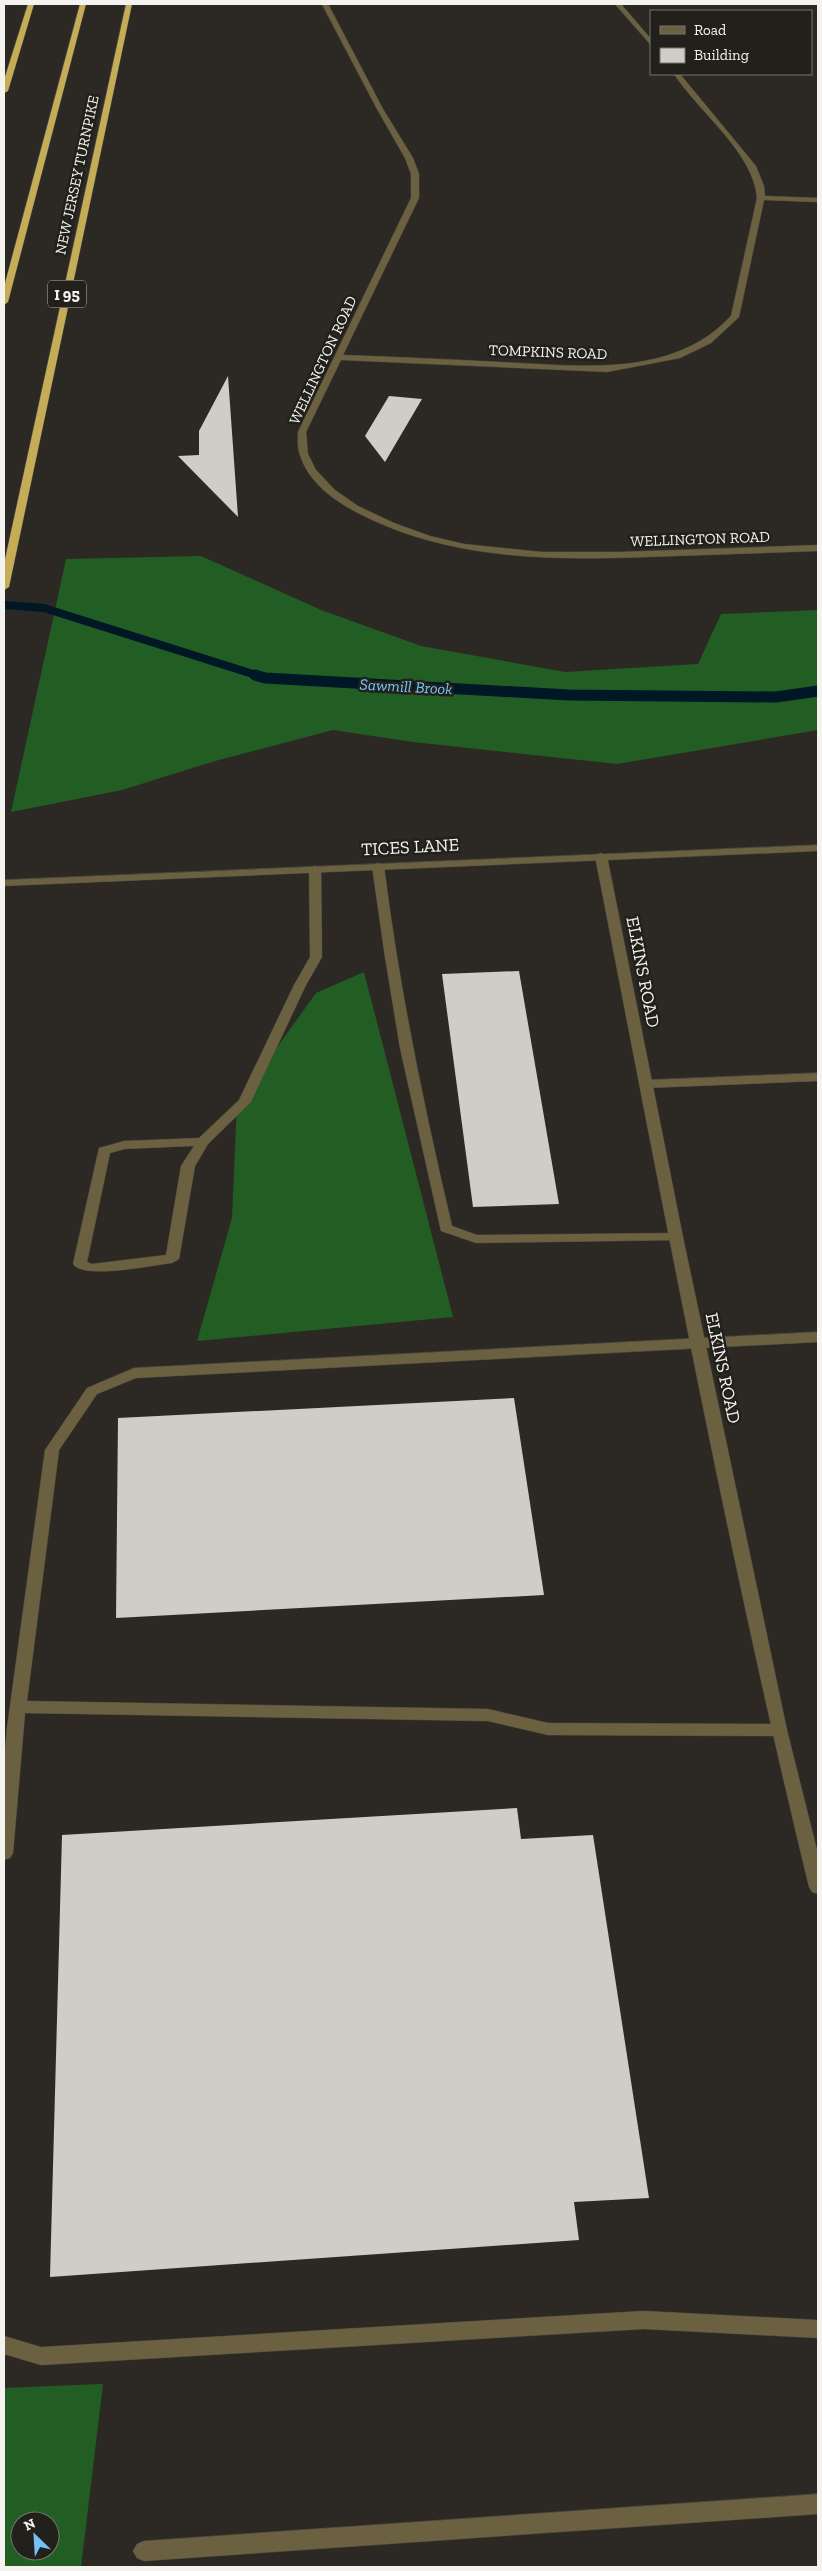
<svg xmlns="http://www.w3.org/2000/svg" width="822" height="2571" viewBox="0 0 822 2571" font-family="'Zilla Slab',serif">
	<style>
		.forest { fill: #225e23; fill-rule: evenodd }
		.lines { fill: none; stroke-linecap: round; stroke-linejoin: round }
		.stream-far1 { stroke: #001725; stroke-width: 8 }
		.stream { stroke: #001725; stroke-width: 11 }
		.building { fill: #d0cdc7 }
		.service-casing { stroke: #484541; stroke-width: 1 }
		.minor-casing { stroke: #484541; stroke-width: 1 }
		.tertiary-casing { stroke: #484541; stroke-width: 1 }
		.motorway-casing { stroke: #484541; stroke-width: 1 }
		.service { fill: #6b6141; fill-rule: evenodd }
		.minor { fill: #6b6141; fill-rule: evenodd }
		.tertiary { fill: #6b6141; fill-rule: evenodd }
		.motorway { fill: #c5ad58; fill-rule: evenodd }
		.labels { text-anchor: middle; stroke-width: 5; stroke-linejoin: round; paint-order: stroke }
		.far-street-label { font-size: 15px; fill: #f4f3f0; stroke: #22201b }
		.shield { fill: #22201b; stroke: #b5b4b0; stroke-width: 1 }
		.shield-label { font-size: 16px; font-weight: bold; fill: #f4f3f0 }
		.far-water-label { font-size: 16px; font-style: italic; fill: #73cafe; stroke: #22201b }
		.street-label { font-size: 18px; fill: #f4f3f0; stroke: #22201b }
	</style>
	<rect width="100%" height="100%" fill="#2c2925"/>
	<!-- forest -->
	<path class="forest" d="M201,556L321,610L421,646L565,672L698,664L721,614L818,610V730L617,764L413,742L333,730L215,761L122,790L11,812L66,559Z
		M364,972L453,1317L197,1341L232,1218L237,1103L316,993Z
		M103,2384L81,2567H4V2388ZM20,2521H50V2551H20Z"/>
	<g class="lines">
		<!-- stream-far1 -->
		<path class="stream-far1" d="M4,605L44,608L259,676"/>
		<!-- stream -->
		<path class="stream" d="M255,675L265,678L569,695L776,697L818,691"/>
	</g>
	<!-- building -->
	<path class="building" d="M228,376L238,517L178,456L199,455V431Z
		M389,396L422,399L385,462L365,436Z
		M519,971L559,1204L473,1207L442,974Z
		M514,1398L544,1595L116,1618L118,1418Z
		M517,1808L521,1839L593,1835L649,2198L574,2202L579,2240L50,2277L62,1835Z"/>
	<g class="lines">
		<!-- service casing -->
		<g class="service-casing">
			<path id="service" d="M378,863L384,866C399,987 424,1107 452,1226L477,1235L676,1233L683,1237L681,1240L476,1243L441,1231L400,1048L385,957L372,866Z
				M315,866L321,869L322,957L306,985L251,1102L208,1144L195,1166L179,1259L172,1263C153,1265 84,1280 73,1264L99,1148L124,1141L199,1138L239,1100L294,985L310,957L309,869ZM194,1146L181,1166L166,1255L92,1264L87,1262L110,1153L125,1149Z
				M818,1073V1081L646,1088L640,1084L646,1080Z
				M818,1332V1342L136,1378L97,1394L59,1450L27,1701L488,1709L548,1723L779,1724L785,1726L787,1730L785,1734L779,1736L548,1735L488,1721L25,1713L13,1853L10,1858L4,1860V1762L7,1728L45,1450L87,1388L134,1368Z
				M644,2311L818,2320V2338L644,2329L41,2365L4,2354V2336L41,2347Z
				M818,2494V2514L144,2561L137,2558L133,2551L137,2544L144,2541Z"/>
		</g>
		<!-- minor casing -->
		<g class="minor-casing">
			<path id="minor" d="M322,4H328L383,109L413,158L419,174V198L343,355C395,357 447,359 499,362C578,365 671,380 731,316L757,198C754,153 698,111 674,74H680L756,166L764,186L765,196L818,198V202L764,200L739,317L711,343L680,358L607,372L341,360L306,432L308,454L316,470L335,490L358,506L394,523L430,536L464,544L542,552H620L818,545V551C770,553 723,554 675,556C569,560 461,564 364,516C337,503 309,484 300,455C297,447 298,439 298,432L411,198V174L405,158L377,109Z
				M615,4H621L651,39V45Z
				M601,853L607,856L683,1237L787,1730L818,1854V1894L812,1892L809,1887C726,1546 662,1200 595,856Z"/>
		</g>
		<!-- tertiary casing -->
		<g class="tertiary-casing">
			<path id="tertiary" d="M818,845V851L4,886V880Z"/>
		</g>
		<!-- motorway casing -->
		<g class="motorway-casing">
			<path id="motorway" d="M28,4H34L8,91L4,93V80Z
				M80,4H86L8,302L4,305V287Z
				M126,4H132L9,587L4,590V564Z"/>
		</g>
		<!-- service -->
		<use href="#service" class="service"/>
		<!-- minor -->
		<use href="#minor" class="minor"/>
		<!-- tertiary -->
		<use href="#tertiary" class="tertiary"/>
		<!-- motorway -->
		<use href="#motorway" class="motorway"/>
	</g>
	<g class="labels">
		<!-- far-street labels -->
		<g class="far-street-label">
			<text transform="translate(77 175) rotate(-78)" y="5">NEW JERSEY TURNPIKE</text>
			<text transform="translate(548 352) rotate(2)" y="5">TOMPKINS ROAD</text>
			<text transform="translate(323 360) rotate(-65)" y="5">WELLINGTON ROAD</text>
			<text transform="translate(700 539) rotate(-2)" y="5">WELLINGTON ROAD</text>
		</g>
		<!-- shield labels -->
		<rect class="shield" x="48" y="280.5" width="38" height="27" rx="4"/>
		<g class="shield-label">
			<text x="67" y="300">I 95</text>
		</g>
		<!-- far-water labels -->
		<g class="far-water-label">
			<text transform="translate(406 686) rotate(3)" y="6">Sawmill Brook</text>
		</g>
		<!-- street labels -->
		<g class="street-label">
			<text transform="translate(410 847) rotate(-3)" y="6">TICES LANE</text>
			<text transform="translate(643 972) rotate(79)" y="6">ELKINS ROAD</text>
			<text transform="translate(723 1368) rotate(78)" y="6">ELKINS ROAD</text>
		</g>
	</g>
	<!-- border -->
	<rect width="822" height="2571" fill="none" stroke="#f4f3f0" stroke-width="10"/>
	<!-- legend -->
	<rect x="650" y="10" width="162" height="65" fill="#22201b" stroke="#767470"/>
	<rect x="660" y="26" width="25" height="8" fill="#6b6141" stroke="#767470"/>
	<text x="694" y="35" font-size="15" fill="#f4f3f0">Road</text>
	<rect x="660" y="48" width="25" height="15" fill="#d0cdc7" stroke="#767470"/>
	<text x="694" y="60" font-size="15" fill="#f4f3f0">Building</text>
	<!-- north arrow -->
	<g transform="translate(35 2536) rotate(335)"><circle r="24" fill="#22201b" stroke="#767470"/>
	<path d="M0-4L9 19L0 12L-9 19Z" fill="#75c0f6"/>
	<text y="-8" font-size="14" font-weight="bold" text-anchor="middle" fill="#f4f3f0">N</text>
	</g>
</svg>
